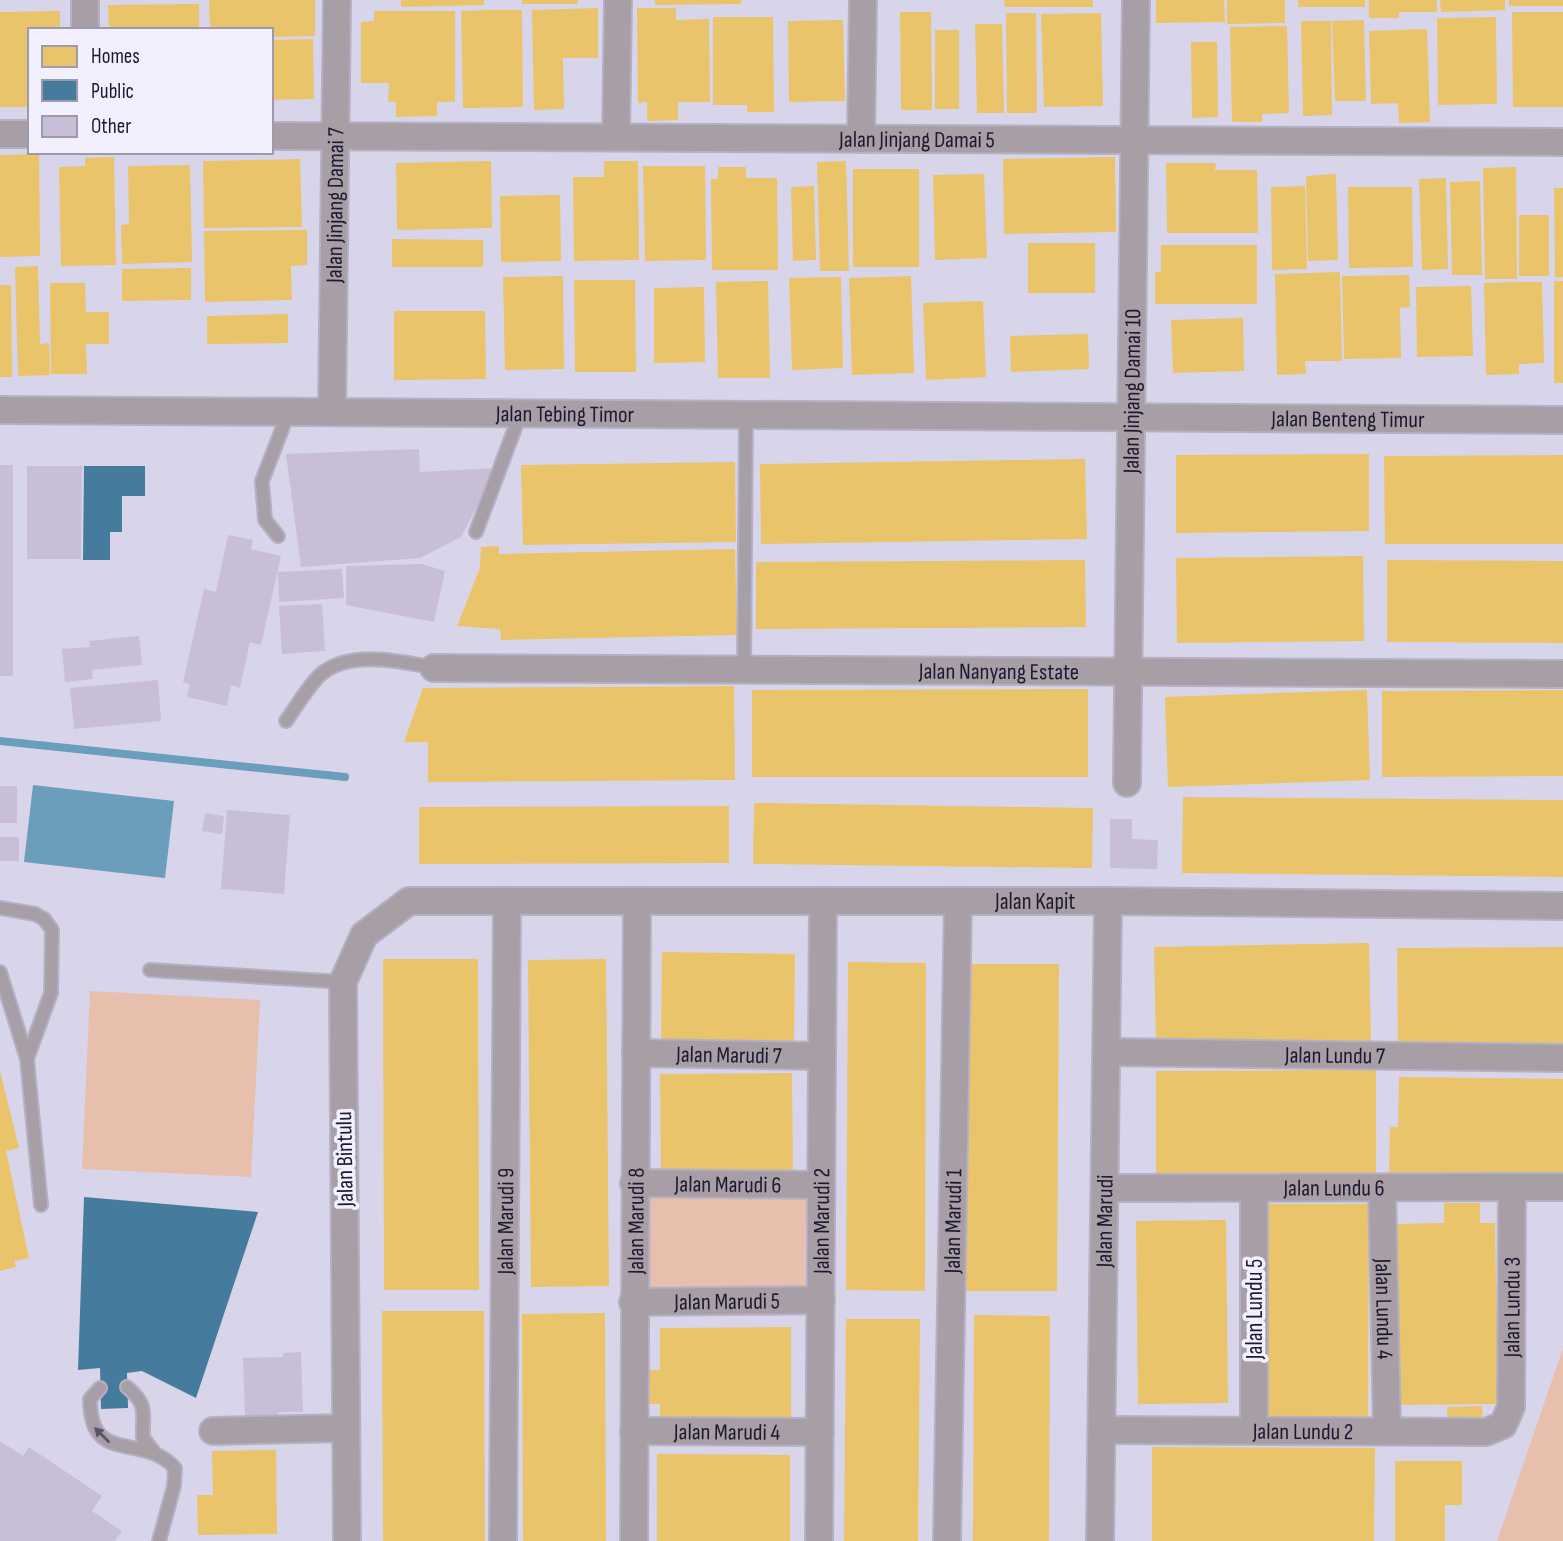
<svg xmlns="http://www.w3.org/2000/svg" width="1563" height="1541" viewBox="0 0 1563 1541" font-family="'Sofia Sans Condensed',sans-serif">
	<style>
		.green { fill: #e8bead }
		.water { fill: #6b9dbd }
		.homes { fill: #e9c46a }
		.public { fill: #457b9d }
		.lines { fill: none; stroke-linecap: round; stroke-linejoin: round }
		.stream { stroke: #6b9dbd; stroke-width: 8 }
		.building { fill: #c9bed7 }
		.service-casing { stroke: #b4b1c4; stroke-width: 16 }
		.minor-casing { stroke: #b4b1c4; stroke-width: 30 }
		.service { stroke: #a89ea5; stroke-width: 12 }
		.minor { stroke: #a89ea5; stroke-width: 26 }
		.oneway { fill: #5c5465 }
		.labels { text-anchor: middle; stroke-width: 7; stroke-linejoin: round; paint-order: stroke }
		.street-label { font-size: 23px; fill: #1e1831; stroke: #f2f0fe }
	</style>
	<rect width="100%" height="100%" fill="#d8d5eb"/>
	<!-- green -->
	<path class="green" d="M90,991L260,1000L251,1177L82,1169Z
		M647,1197L806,1199L805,1289L645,1287Z
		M1563,1349V1541H1497L1562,1351Z"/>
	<!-- water -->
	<path class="water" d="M33,785L174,801L165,878L24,862Z"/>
	<!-- homes -->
	<path class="homes" d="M209,0H315V36L271,37V30H210Z
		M401,0H484V5L401,7Z
		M522,0H578V4H522Z
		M655,0H741V4L655,5Z
		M1004,0H1093V7H1005Z
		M1156,0H1224L1225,22L1156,23Z
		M1227,0H1285V23L1227,24Z
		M1298,0H1365V7H1298Z
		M1369,0H1437V12H1399V18H1369Z
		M1440,0H1505V10L1441,12Z
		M1509,0H1563V6H1509Z
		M199,4V30H109L108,5Z
		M598,8V58H563L564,109L534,110L532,10Z
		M637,8H676V20L709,19L710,102H678V120L647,121V102L638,103Z
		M491,10H522L523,107L463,108L461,11Z
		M60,11V30H30V107H0V12Z
		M374,11H455V102H437V116L396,117V102H388L389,83H361V22L374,21Z
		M900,12H931L932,110H901Z
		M1512,12H1563V107H1513Z
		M1006,13H1036L1037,113H1007Z
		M1101,13L1103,106L1044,107L1041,14Z
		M713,17H773L774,112H747V105H713Z
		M1496,17L1497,104L1438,105L1437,18Z
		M843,20L845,101L789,102L788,21Z
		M1364,20L1366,101H1335L1332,21Z
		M1301,21H1331L1332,115L1303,116Z
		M975,24H1002L1004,113H977Z
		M1287,26L1289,113L1262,114V122H1232L1230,27Z
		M1427,29L1430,122L1399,123L1398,103L1371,104L1369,31Z
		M935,30H959V109H935Z
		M313,39L314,99L271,100V40Z
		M1191,42H1217L1218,117L1192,118Z
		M39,154L40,256L0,257V155Z
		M114,157L116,265L61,266L59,167L85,166V158Z
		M1115,157L1116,232L1004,234L1003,159Z
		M300,159L302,227L204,228L203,161Z
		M491,161L492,228L397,230L396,163Z
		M604,161H638L639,260L574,261L573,177H604Z
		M846,161L849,271H820L817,162Z
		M1166,163H1216L1215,170H1257L1258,233H1167Z
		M190,165L192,262L122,264L121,225L129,224L128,166Z
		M643,166H705L706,260L645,261Z
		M718,167H746V178H777L778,270H712L711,179H718Z
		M1516,167L1517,279H1485L1483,168Z
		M853,169H919V267H853Z
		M984,174L987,258L935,260L933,175Z
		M1336,174L1338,260L1308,261L1306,176Z
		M1446,178L1448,269L1422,270L1419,179Z
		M1480,181L1482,275H1452L1450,182Z
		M814,186L816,260L793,261L791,187Z
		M1305,186L1307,269L1272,270L1271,187Z
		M1348,187H1412L1413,267L1349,268Z
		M1554,188H1563V277H1555Z
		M560,195L561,261L501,262L500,196Z
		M1519,215H1549V276H1519Z
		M307,230V265L291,266L292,300L205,302L204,231Z
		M392,239L483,240V267H392Z
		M1028,243H1095V293H1028Z
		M1161,245H1257V304H1155V272H1161Z
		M38,266L40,344L49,343L50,375L18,376L15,267Z
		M191,268V300L122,301V269Z
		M1340,272L1342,361H1305L1306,374L1277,375L1275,274Z
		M1409,275L1410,307L1400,308L1401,358L1344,359L1342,276Z
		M563,276L564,369L505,370L503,277Z
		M911,276L914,373L852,375L849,278Z
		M841,277L843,368L792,370L789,278Z
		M574,280H635L636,372H575Z
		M768,281L770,378H718L716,282Z
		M1554,281H1563V383H1554Z
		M1517,282H1542L1544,363L1519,364V374L1486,375L1484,283Z
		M50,283H85L86,312H109V344H86L87,374H51Z
		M0,285H11L12,377H0Z
		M1471,286L1473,356L1417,357L1416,287Z
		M704,287L705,362L654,363V288Z
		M983,301L986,377L926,380L923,303Z
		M394,311H485L486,379L394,380Z
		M288,314V343L207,344V316Z
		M1243,318L1244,371L1173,373L1171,320Z
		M1088,334L1089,369L1011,372L1010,336Z
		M1369,454V531L1176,533V455Z
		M1563,455V544H1385L1384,456Z
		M1085,459L1087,539L761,544L760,464Z
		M735,462L736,542L523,545L521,465Z
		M499,546V554L735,549L737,635L501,640L500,629L457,626L480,568L481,547Z
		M1363,556L1364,641L1177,643L1176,558Z
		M1085,560L1086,627L756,629V562Z
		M1387,560L1563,561V643L1387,642Z
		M734,686L735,780L428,782V742H404L423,688Z
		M1088,689V777H752V690Z
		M1367,690L1370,780L1168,787L1165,697Z
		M1563,690V776L1382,777V691Z
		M1183,797L1563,800V877L1182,873Z
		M754,803L1093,808L1092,868L753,864Z
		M729,806V863L419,864V807Z
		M1369,943L1371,1044L1156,1048L1154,947Z
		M1563,947V1050L1398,1051L1397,948Z
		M662,952L795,954L794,1045L661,1043Z
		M383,959H478L479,1290H384Z
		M606,959L609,1286L531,1287L528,960Z
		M848,962L926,963L925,1291L846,1290Z
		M965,964H1059L1057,1291H964Z
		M1376,1070V1174H1156V1071Z
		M0,1071L19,1148L6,1151L29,1258L14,1261L16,1267L0,1271Z
		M792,1073L793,1172L661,1174L660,1074Z
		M1399,1077L1563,1079V1177L1389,1174L1390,1127H1398Z
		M1444,1203H1480V1223H1495L1498,1404L1396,1405L1393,1224L1444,1223Z
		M1266,1204H1369L1368,1419H1265Z
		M1226,1220L1228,1403L1138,1404L1136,1221Z
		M382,1311H484L485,1541H383Z
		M605,1313L606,1541H523L522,1314Z
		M974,1315L1050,1316L1049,1541H973Z
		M846,1319H920L918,1541H844Z
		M791,1327V1417H660V1404H646V1370H660V1328Z
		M1482,1406L1483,1430H1447V1407Z
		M1152,1447L1375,1448L1374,1541H1152Z
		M276,1450L277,1534L198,1535L197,1495H213L212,1451Z
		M657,1454L790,1455V1541H657Z
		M1395,1461H1462V1505H1445V1541H1395Z"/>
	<!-- public -->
	<path class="public" d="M84,466H145V496H122V532H110V560H83Z
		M84,1197L258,1212L196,1398L142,1371L127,1373L128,1408L101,1409L100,1368L78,1370Z"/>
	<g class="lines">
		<!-- stream -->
		<path class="stream" d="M0,741L345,777"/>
	</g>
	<!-- building -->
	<path class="building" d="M419,449L420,472L497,468L461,537L420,558L301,567L286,454Z
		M0,465H13V676H0Z
		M27,466H82L81,559H27Z
		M228,535L253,540L251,549L281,556L261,645L250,642L240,688L231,685L227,706L187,697L190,684L183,682L204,589L216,592Z
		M422,564L445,571L434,622L346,605V566Z
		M342,569L344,598L279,602L278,572Z
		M322,604L325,651L282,654L279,606Z
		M139,636L142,665L92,670L93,679L65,682L62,649L90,647L89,641Z
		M158,680L161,721L74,729L70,688Z
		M0,786H17V823H0Z
		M227,810L290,815L284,894L221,889Z
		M205,813L224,816L222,834L202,831Z
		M1110,819H1132V839L1158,840L1157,869L1110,868Z
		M0,837H19V861H0Z
		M301,1352L303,1412H278V1418L245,1419L243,1358L283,1357V1353Z
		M0,1441L23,1456L29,1447L102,1496L92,1511L122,1531L115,1541H0Z"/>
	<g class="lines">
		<!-- service casing -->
		<g class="service-casing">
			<path id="service" d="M476,532L521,412
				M278,536L265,520L262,481L289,411
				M744,672L746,414
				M286,721C296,707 306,690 318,677C346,649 400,661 434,668
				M0,908L35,914L44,919L52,930L51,993L27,1059
				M150,970L343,982
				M0,972L27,1059L41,1205
				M127,1387C149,1406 142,1412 143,1438L154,1452
				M100,1388L90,1399C90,1467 141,1431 175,1468L174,1486L159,1541"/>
		</g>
		<!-- minor casing -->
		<g class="minor-casing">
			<g id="minor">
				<path d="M85,0V30"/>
				<path d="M0,134H30"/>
				<path id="s1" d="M271,136L1563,142"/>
				<path d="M616,137L618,0"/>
				<path d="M861,139L863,0"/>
				<path id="s2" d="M0,410L1563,420"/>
				<path id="s3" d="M332,411L337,0"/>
				<path id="s4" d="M434,668L1563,674"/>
				<path id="s5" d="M1127,783L1136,0"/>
				<path id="s6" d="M1107,1052L1563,1058"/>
				<path id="s7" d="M636,1053L822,1056"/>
				<path id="s8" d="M634,1183L821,1185"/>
				<path id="s9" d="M1105,1188L1563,1187"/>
				<path id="s10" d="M1382,1188L1387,1431"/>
				<path id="s11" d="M633,1302L821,1300"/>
				<path id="s12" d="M1102,1430L1486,1432L1503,1425L1511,1407L1512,1187"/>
				<path d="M1254,1430V1188"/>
				<path d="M213,1431L346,1428"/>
				<path id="s13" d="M634,1431L820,1432"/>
				<path id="s14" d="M347,1541L343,982L364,935L409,901H1108L1563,906"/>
				<path id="s15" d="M503,1541L507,901"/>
				<path id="s16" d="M634,1541L637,901"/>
				<path id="s17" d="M819,1541L823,901"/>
				<path id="s18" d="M947,1541L958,901"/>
				<path id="s19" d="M1100,1541L1108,901"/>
			</g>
		</g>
		<!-- service -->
		<use href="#service" class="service"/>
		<!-- minor -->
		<use href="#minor" class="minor"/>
	</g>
	<!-- one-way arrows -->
	<defs><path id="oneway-solid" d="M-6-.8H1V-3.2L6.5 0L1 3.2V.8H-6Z" transform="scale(1.75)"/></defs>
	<use class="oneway" href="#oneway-solid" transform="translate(102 1435) rotate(-135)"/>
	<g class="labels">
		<!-- street labels -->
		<g class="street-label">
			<text dy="8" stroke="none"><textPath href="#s1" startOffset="646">Jalan Jinjang Damai 5</textPath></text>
			<text dy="8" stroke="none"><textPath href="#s3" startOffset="206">Jalan Jinjang Damai 7</textPath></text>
			<text dy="8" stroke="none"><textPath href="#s5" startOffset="392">Jalan Jinjang Damai 10</textPath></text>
			<text dy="8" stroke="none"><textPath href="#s2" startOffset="565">Jalan Tebing Timor</textPath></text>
			<text dy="8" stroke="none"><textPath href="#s2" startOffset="1348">Jalan Benteng Timur</textPath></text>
			<text dy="8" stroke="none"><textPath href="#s4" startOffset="565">Jalan Nanyang Estate</textPath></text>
			<text dy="8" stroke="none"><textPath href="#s14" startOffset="1293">Jalan Kapit</textPath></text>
			<text dy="8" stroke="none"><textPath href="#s7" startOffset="93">Jalan Marudi 7</textPath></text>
			<text dy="8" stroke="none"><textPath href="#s6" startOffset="228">Jalan Lundu 7</textPath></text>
			<text transform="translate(344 1159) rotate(-91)" y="8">Jalan Bintulu</text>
			<text dy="8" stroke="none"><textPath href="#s8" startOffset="94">Jalan Marudi 6</textPath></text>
			<text dy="8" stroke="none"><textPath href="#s9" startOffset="229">Jalan Lundu 6</textPath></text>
			<text dy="8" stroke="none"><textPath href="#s15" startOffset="320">Jalan Marudi 9</textPath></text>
			<text dy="8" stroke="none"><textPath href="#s16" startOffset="320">Jalan Marudi 8</textPath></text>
			<text dy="8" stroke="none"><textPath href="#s17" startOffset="320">Jalan Marudi 2</textPath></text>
			<text dy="8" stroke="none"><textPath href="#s18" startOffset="320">Jalan Marudi 1</textPath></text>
			<text dy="8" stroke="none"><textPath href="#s19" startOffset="320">Jalan Marudi</textPath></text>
			<text dy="8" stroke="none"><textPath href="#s11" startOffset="94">Jalan Marudi 5</textPath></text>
			<text dy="8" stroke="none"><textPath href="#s12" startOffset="522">Jalan Lundu 3</textPath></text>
			<text transform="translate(1254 1309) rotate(-90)" y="8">Jalan Lundu 5</text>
			<text dy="8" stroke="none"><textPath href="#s10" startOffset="121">Jalan Lundu 4</textPath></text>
			<text dy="8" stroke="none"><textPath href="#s12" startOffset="201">Jalan Lundu 2</textPath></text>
			<text dy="8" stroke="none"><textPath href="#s13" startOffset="93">Jalan Marudi 4</textPath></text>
		</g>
	</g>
	<!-- legend -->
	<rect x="28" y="28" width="245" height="126" fill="#f2f0fe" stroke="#9d9aac" stroke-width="2"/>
	<rect x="42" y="46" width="35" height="21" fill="#e9c46a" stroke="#9d9aac" stroke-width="2"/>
	<text x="91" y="63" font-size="21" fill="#1e1831">Homes</text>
	<rect x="42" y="80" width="35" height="21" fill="#457b9d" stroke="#9d9aac" stroke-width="2"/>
	<text x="91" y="98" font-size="21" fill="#1e1831">Public</text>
	<rect x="42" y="116" width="35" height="21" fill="#c9bed7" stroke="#9d9aac" stroke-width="2"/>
	<text x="91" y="133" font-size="21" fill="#1e1831">Other</text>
</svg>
